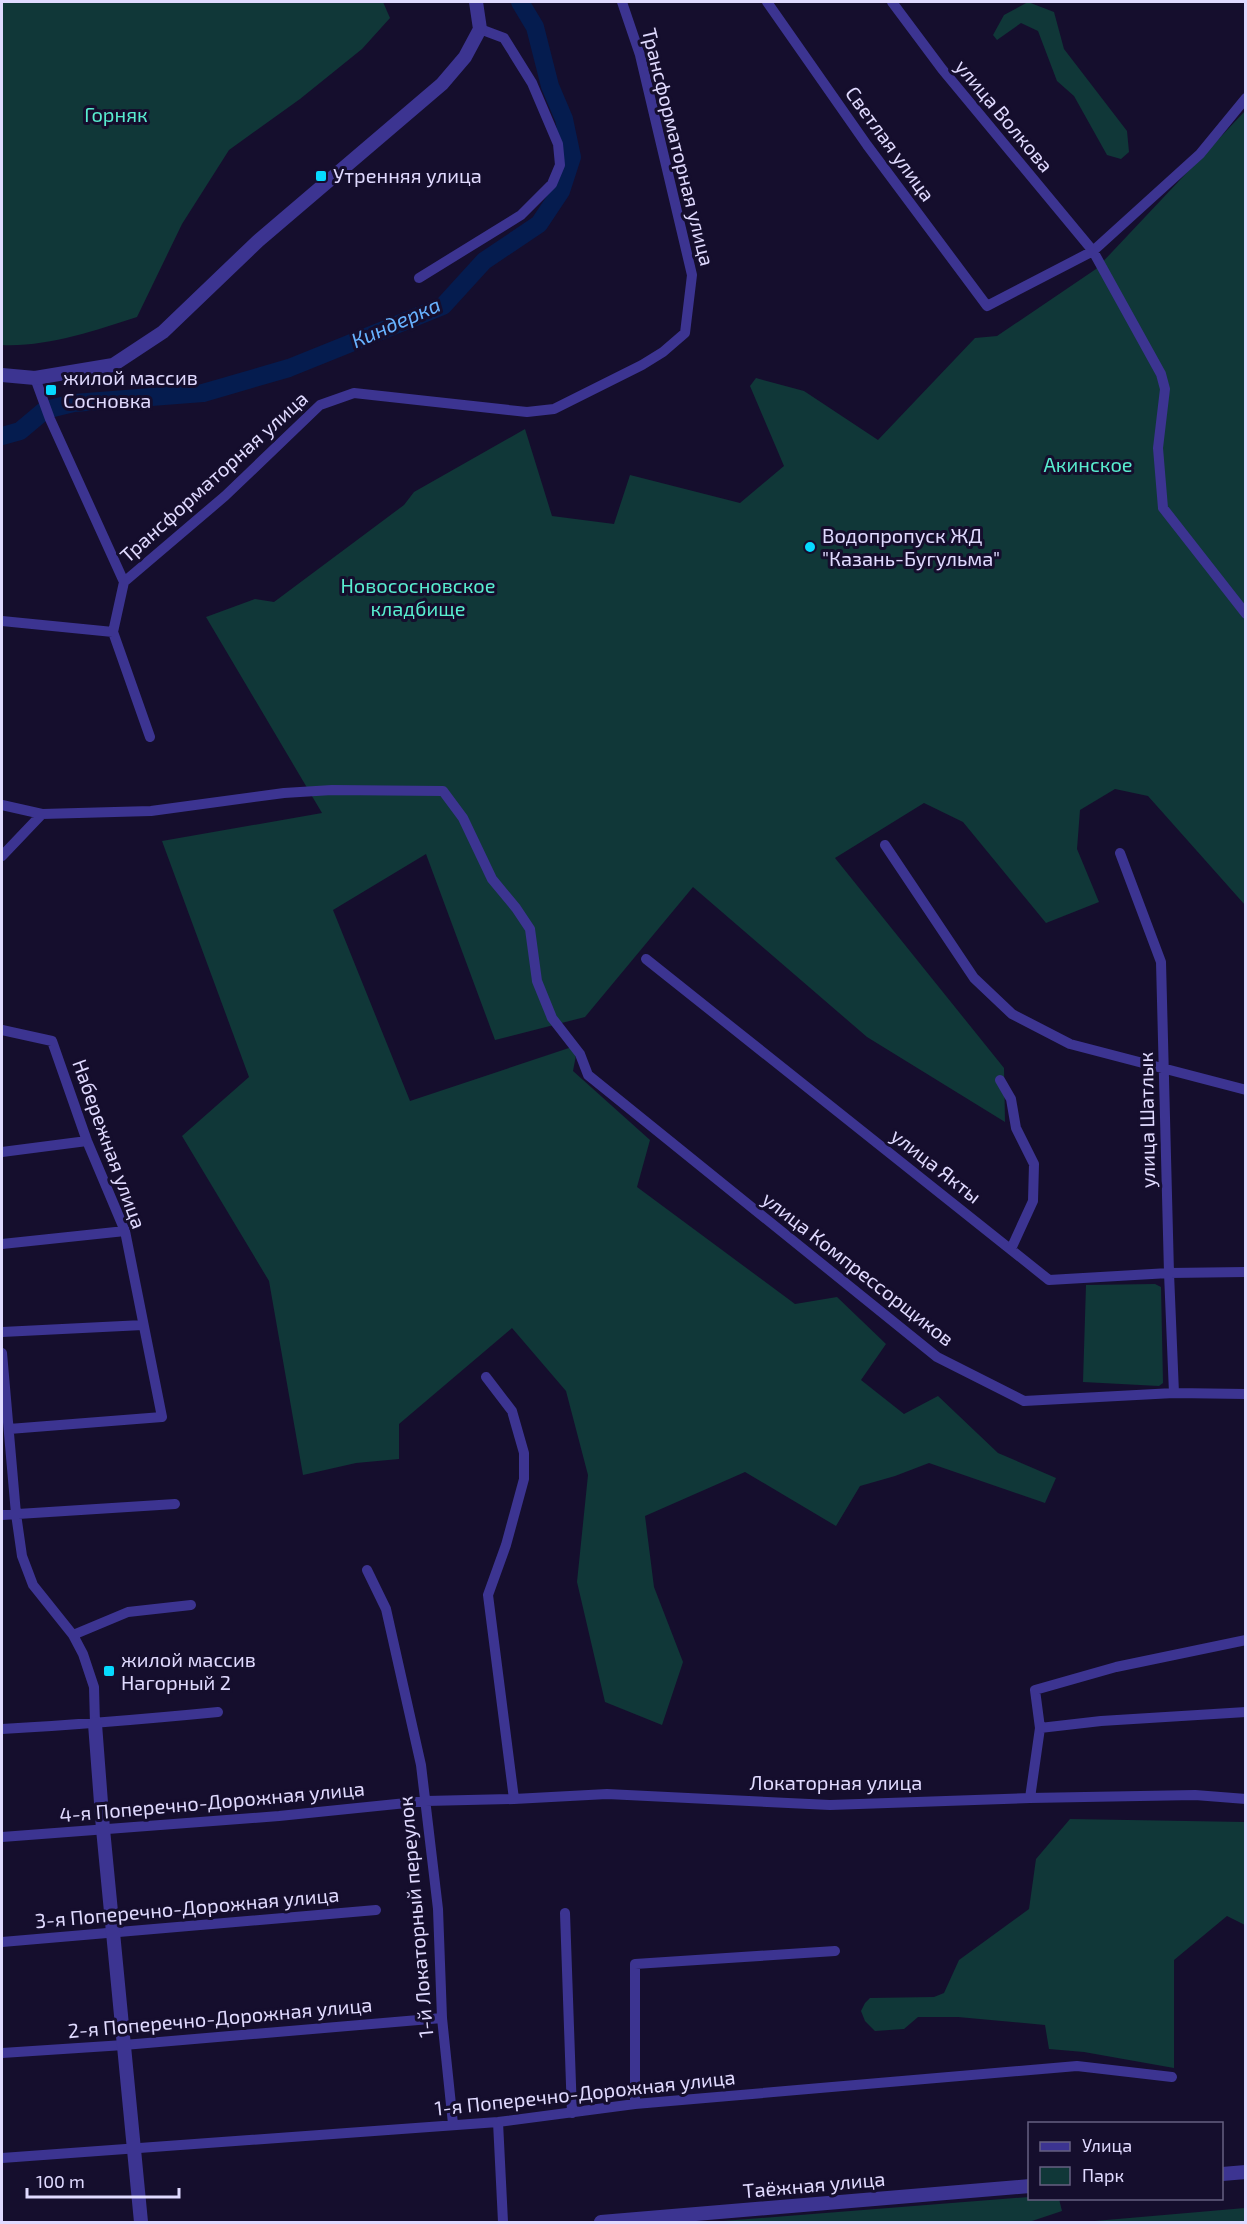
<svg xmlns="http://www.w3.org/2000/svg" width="1247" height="2224" viewBox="0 0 1247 2224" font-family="'Exo 2',sans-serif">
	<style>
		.green { fill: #103738 }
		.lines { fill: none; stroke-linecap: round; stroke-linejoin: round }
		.river { stroke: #051c4f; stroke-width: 18 }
		.minor { stroke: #3c3491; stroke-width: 10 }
		.tertiary { stroke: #3c3491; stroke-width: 14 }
		.poi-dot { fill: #06daff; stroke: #150e2d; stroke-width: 2 }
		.labels { text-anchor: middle; stroke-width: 6; stroke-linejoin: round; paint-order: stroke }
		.park-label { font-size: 20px; fill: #58edcf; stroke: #150e2d }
		.street-label { font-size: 20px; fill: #e0daff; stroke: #150e2d }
		.poi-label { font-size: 20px; fill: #e0daff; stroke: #150e2d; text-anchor: start }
		.water-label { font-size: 21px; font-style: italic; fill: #68b2ff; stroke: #150e2d }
	</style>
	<rect width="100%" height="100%" fill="#150e2d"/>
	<!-- green -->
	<path class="green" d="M2,2H383L390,18L362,49L300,99L229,150L182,224L137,317C93,331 48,347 2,345Z
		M1028,2L1054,12L1064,49L1127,131L1129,152L1121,159L1107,155L1074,96L1057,81L1038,31L1021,23L997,40L993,35L1004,15Z
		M1245,111V905L1148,796L1115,789L1080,810L1077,849L1099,902L1046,923L963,822L924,803L835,858L1004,1068L1005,1122L867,1037L693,887L585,1017L495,1040L426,854L333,910L410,1101L578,1045L573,1071L650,1140L637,1187L795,1304L837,1297L886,1344L861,1380L904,1414L938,1396L998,1453L1056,1478L1045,1503L929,1463L895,1476L860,1486L836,1526L745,1472L645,1516L654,1587L683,1662L662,1725L605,1702L577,1582L588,1475L566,1391L512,1328L399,1424V1459L356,1463L303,1475L269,1281L182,1136L249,1077L162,841L322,813L206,617L255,599L274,602L404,505L414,492L525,429L552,516L614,524L630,475L740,503L784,466L750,386L756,378L804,391L878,440L975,338L997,336L1096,269Z
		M1155,1284L1161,1287L1163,1383L1159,1386L1083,1382L1086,1285Z
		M1070,1819L1245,1822V1925L1227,1916L1174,1960V2068L1084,2052L1049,2049L1045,2025L958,2017H918L904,2029L875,2031L865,2021L861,2011L865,2003L870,1998L934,1997L944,1993L959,1960L1029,1909L1036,1859Z
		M1029,2197L1059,2199L1062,2211L1029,2222H710Z
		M1245,2208V2222H1083Z"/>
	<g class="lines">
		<!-- river -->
		<path class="river" d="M2,436L20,431L45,410L74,403L203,393L289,368L443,306L484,261L539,224L561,191L572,157L564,119L550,86L535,27L520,2"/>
		<!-- minor -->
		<path class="minor" d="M767,2L867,145L987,306L1093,251L1200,154L1246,98
			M892,2L942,69L1093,251L1161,374L1165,389L1158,448L1163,508L1246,614
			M419,278L521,215L552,184L560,165L558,144L532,83L504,38L480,29
			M35,378L50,419L124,582L113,632L150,737
			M124,582L225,496L320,405L354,393L527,412L554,409L642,365L663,352L685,333L692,275L640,55L622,2
			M2,621L113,632
			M2,805L42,814L151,811L284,793L332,790L443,791L463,818L492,879L516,908L530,929L537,981L552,1018L580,1054L588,1075L937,1357L1024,1401L1174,1393L1246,1394
			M885,845L974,978L1012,1014L1070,1044L1246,1090
			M1120,853L1161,962L1169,1273L1174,1393
			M2,856L42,814
			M646,959L1049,1280L1169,1273L1246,1272
			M2,1030L52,1041L87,1141L125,1231L162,1417L9,1429
			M1000,1080L1011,1099L1016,1128L1034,1164L1033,1201L1011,1249
			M2,1152L87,1141
			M2,1244L125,1231
			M2,1332L143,1325
			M2,1353L16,1514L22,1556L33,1585L73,1635L83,1654L94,1687L95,1724
			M486,1377L512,1411L524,1453V1479L506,1545L488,1595L514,1799
			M2,1515L175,1504
			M367,1570L386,1609L421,1765L438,1909L442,2018L453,2124
			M73,1635L128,1612L191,1605
			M1040,1728L1101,1721L1246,1712
			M2,1729C74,1725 146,1719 218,1712
			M1030,1798L1040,1728L1035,1690L1116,1667L1246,1640
			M2,1837L279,1816L426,1801L514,1799L607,1794L830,1805L1030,1798L1195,1795L1246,1799
			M565,1913L572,2113
			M2,1942L376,1910
			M2,2053L124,2045L442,2018
			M635,2104V1964L835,1951
			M498,2122L503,2222
			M2,2158L498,2122L635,2104L1077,2066L1172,2077"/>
		<!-- tertiary -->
		<path class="tertiary" d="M2,375L35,378L113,365L163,332L258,241L442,84L465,57L480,29L476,2
			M95,1724L103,1829L141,2222
			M1222,2174L1246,2172
			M601,2222L1030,2186"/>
	</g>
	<!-- markers -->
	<g class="poi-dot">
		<rect x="315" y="170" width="12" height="12" rx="3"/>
		<rect x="45" y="384" width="12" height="12" rx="3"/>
		<circle cx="810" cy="547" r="6"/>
		<rect x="103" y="1665" width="12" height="12" rx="3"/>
	</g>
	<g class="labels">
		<!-- park labels -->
		<g class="park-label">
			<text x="116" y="122">Горняк</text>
			<text x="1088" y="472">Акинское</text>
			<text x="418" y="593">Новососновское<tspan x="418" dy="23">кладбище</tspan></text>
		</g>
		<!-- street labels -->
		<g class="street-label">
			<text transform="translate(1004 116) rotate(50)" y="7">улица Волкова</text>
			<text transform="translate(890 144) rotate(54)" y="7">Светлая улица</text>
			<text transform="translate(678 147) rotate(76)" y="7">Трансформаторная улица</text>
			<text transform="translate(214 477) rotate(-42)" y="7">Трансформаторная улица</text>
			<text transform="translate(1147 1120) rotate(-91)" y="7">улица Шатлык</text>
			<text transform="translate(109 1144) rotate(70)" y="7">Набережная улица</text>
			<text transform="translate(936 1166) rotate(38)" y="7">улица Якты</text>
			<text transform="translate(858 1269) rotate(38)" y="7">улица Компрессорщиков</text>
			<text x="836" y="1790">Локаторная улица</text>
			<text transform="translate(212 1802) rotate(-5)" y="7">4-я Поперечно-Дорожная улица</text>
			<text transform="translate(187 1908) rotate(-5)" y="7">3-я Поперечно-Дорожная улица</text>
			<text transform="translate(416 1917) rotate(-95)" y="7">1-й Локаторный переулок</text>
			<text transform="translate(220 2018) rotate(-5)" y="7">2-я Поперечно-Дорожная улица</text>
			<text transform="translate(585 2093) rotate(-6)" y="7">1-я Поперечно-Дорожная улица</text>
			<text transform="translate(814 2185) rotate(-5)" y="7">Таёжная улица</text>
		</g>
		<!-- poi labels -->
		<g class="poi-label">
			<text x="333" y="183">Утренняя улица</text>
			<text x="63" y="385">жилой массив<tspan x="63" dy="23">Сосновка</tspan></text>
			<text x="822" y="543">Водопропуск ЖД<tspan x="822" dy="23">"Казань-Бугульма"</tspan></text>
			<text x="121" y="1667">жилой массив<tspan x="121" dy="23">Нагорный 2</tspan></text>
		</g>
		<!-- water labels -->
		<g class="water-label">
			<text transform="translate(396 323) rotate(-24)" y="7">Киндерка</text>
		</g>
	</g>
	<!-- border -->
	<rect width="1247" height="2224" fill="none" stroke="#e0daff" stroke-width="6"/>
	<!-- legend -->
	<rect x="1028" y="2122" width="195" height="78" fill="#150e2d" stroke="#666081" stroke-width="1.5"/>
	<rect x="1040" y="2142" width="30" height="9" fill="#3c3491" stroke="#666081" stroke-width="1.5"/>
	<text x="1082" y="2152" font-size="18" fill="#e0daff">Улица</text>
	<rect x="1040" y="2167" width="30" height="18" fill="#103738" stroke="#666081" stroke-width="1.5"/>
	<text x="1082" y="2182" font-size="18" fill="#e0daff">Парк</text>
	<!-- scale -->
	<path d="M27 2188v9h152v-9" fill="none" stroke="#e0daff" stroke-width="3"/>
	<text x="36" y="2188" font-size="18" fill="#e0daff" stroke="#150e2d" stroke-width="4.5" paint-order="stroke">100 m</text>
</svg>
